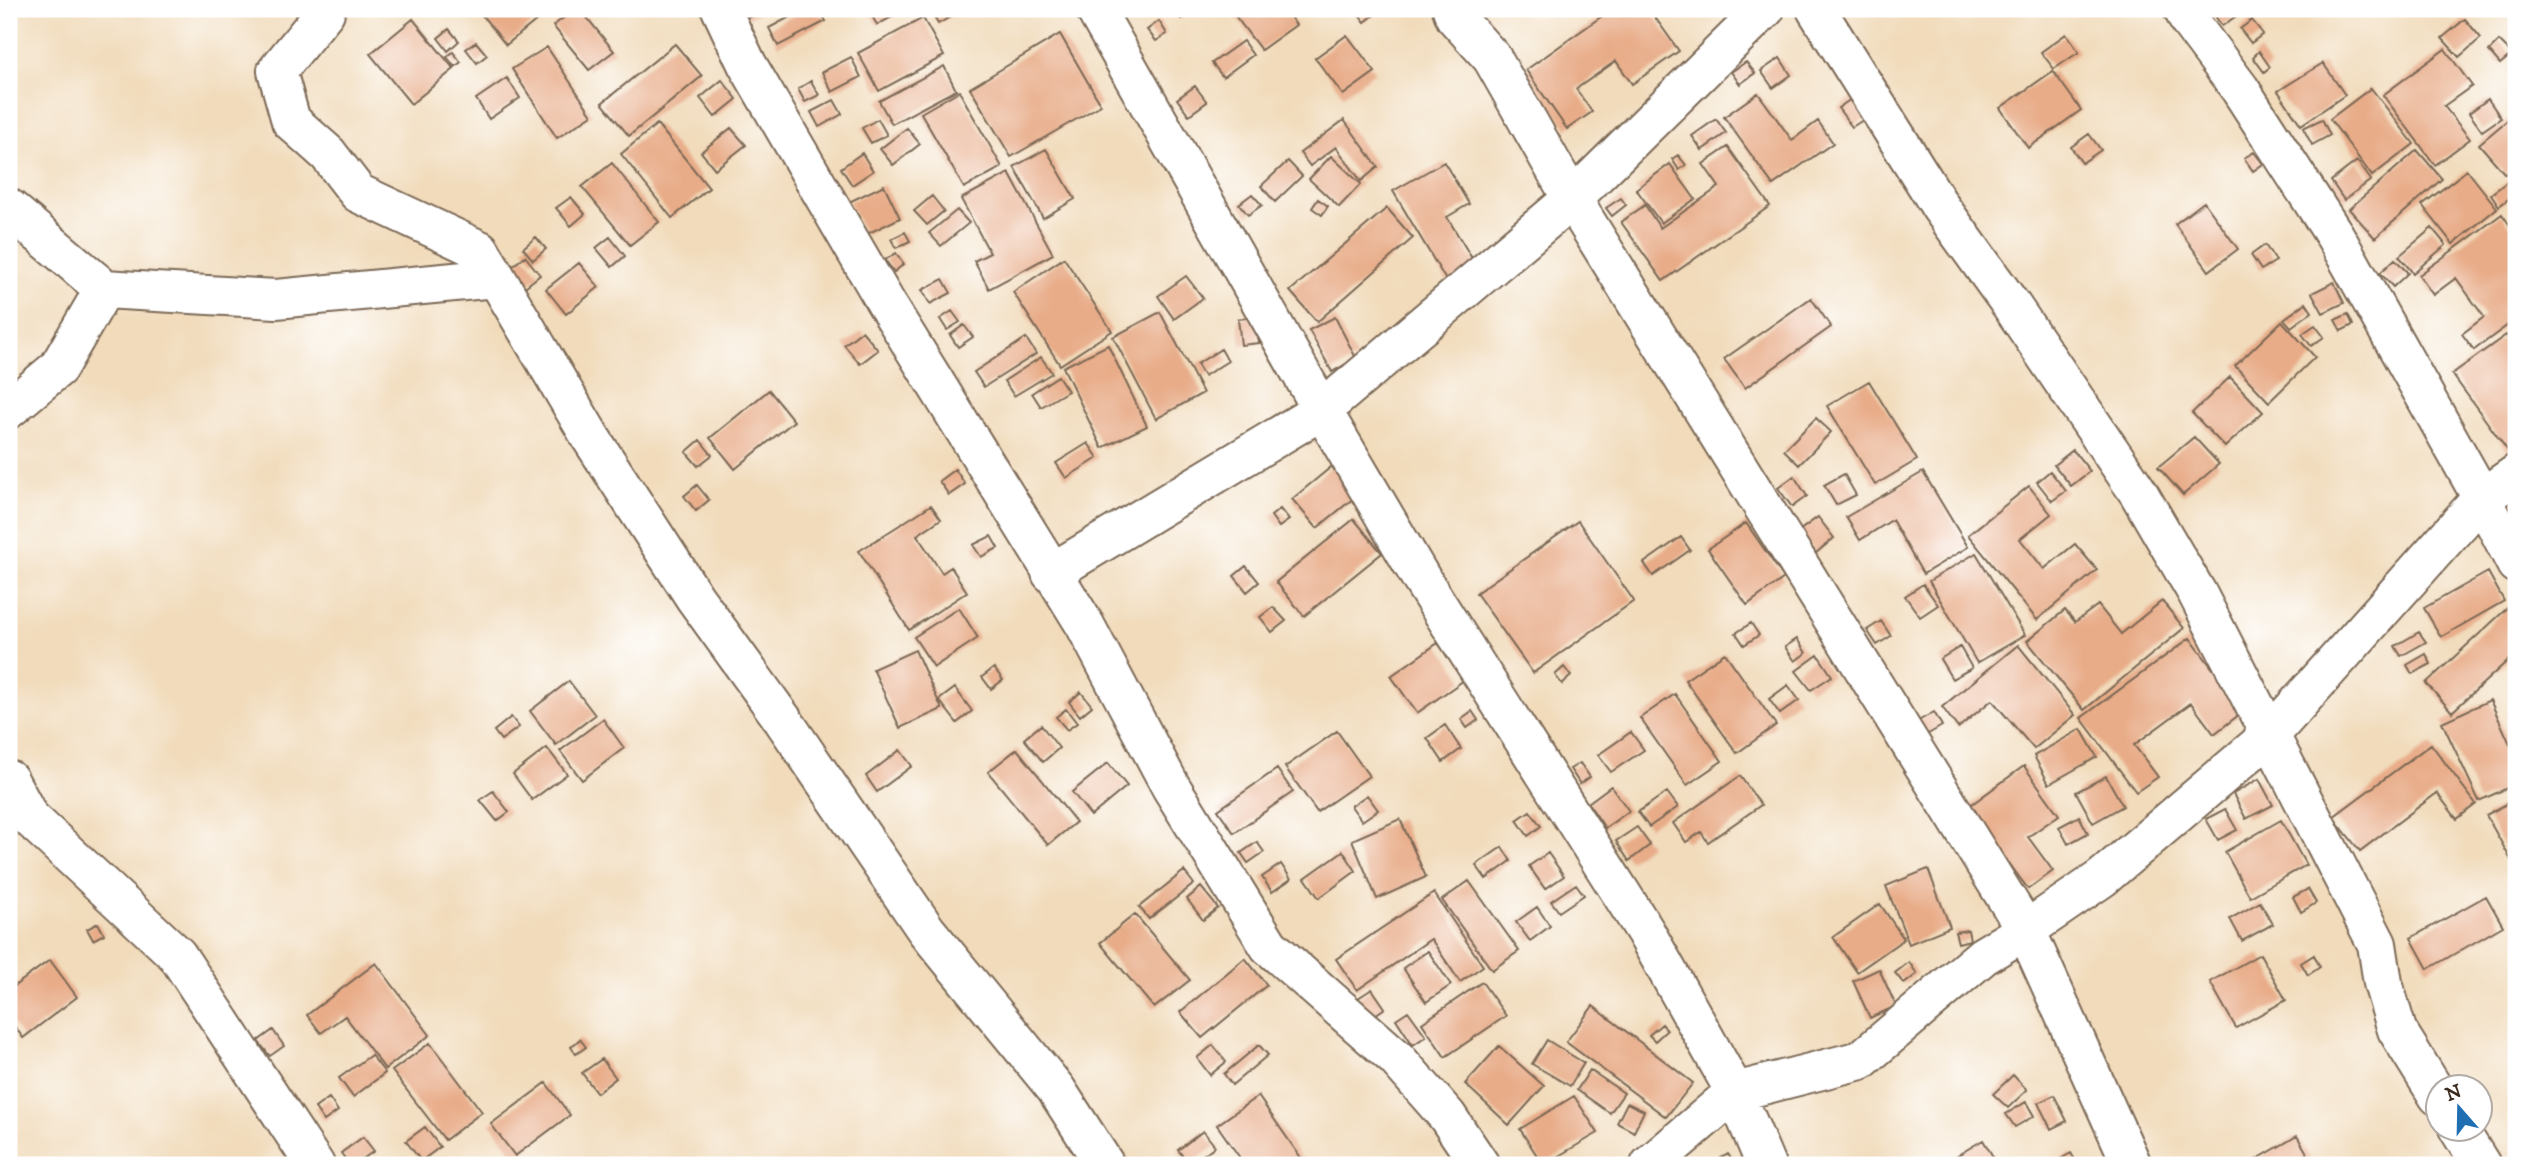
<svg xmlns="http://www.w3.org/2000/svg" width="2525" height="1174" viewBox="0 0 2525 1174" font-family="'IM FELL DW Pica',serif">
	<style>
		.building { fill: #e8ac88 }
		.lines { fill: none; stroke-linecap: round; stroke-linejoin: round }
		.minor-casing { stroke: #7b6855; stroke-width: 42 }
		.minor { stroke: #fff; stroke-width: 38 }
	</style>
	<rect width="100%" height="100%" fill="#fff"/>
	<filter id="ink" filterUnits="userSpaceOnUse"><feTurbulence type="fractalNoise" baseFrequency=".0143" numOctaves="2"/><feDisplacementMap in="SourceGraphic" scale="14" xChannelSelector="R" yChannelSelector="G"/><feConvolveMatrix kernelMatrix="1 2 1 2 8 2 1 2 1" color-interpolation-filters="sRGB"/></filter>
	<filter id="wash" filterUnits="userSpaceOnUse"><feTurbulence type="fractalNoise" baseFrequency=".00686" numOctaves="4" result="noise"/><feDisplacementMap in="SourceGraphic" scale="28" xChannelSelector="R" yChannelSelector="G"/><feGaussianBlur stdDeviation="1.57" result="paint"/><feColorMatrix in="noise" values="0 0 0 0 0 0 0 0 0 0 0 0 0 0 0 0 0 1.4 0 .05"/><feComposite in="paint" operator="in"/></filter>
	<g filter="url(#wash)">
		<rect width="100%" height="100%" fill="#f1dbbb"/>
		<g id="blocks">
			<!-- building -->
			<path class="building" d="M477,9H538L543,15L506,45Z
				M575,9H580L614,51L589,70L553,26Z
				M740,9H767L746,19Z
				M805,9H819L826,21L778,46L769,28Z
				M868,9H902L903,11L877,25Z
				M929,9H964L938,24Z
				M1174,9H1196L1181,19Z
				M1230,9H1284L1296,25L1261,50Z
				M1355,9H1382L1365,22Z
				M1612,9H1649L1679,51L1632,84L1616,61L1576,89L1592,112L1567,129L1526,70Z
				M2210,9H2246L2222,26Z
				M923,18L944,56L879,91L858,53Z
				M413,19L454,69L411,104L370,54Z
				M2465,19L2481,38L2459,57L2442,38Z
				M2252,20L2263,34L2251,43L2240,29Z
				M1159,21L1167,34L1156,41L1147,30Z
				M449,29L459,41L448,51L438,38Z
				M1060,34L1101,105L1011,157L970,88Z
				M2066,34L2079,52L2054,69L2041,52Z
				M1347,35L1375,72L1343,95L1315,58Z
				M1243,41L1253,55L1223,77L1212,63Z
				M2499,41L2512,54L2500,64L2489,51Z
				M476,42L487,55L477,63L466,49Z
				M675,44L702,76L629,136L602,103Z
				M547,47L592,115L557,138L512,69Z
				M2445,49L2472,86L2444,106L2470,139L2435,165L2383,95Z
				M2259,51L2270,67L2264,72L2253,57Z
				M453,52L461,62L455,67L447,57Z
				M851,57L861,77L832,92L822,72Z
				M1780,58L1791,75L1773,88L1761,71Z
				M1746,62L1755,73L1740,84L1731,72Z
				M2323,63L2345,95L2301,125L2278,91Z
				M944,66L956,90L892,124L879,101Z
				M2053,71L2081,110L2028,148L2000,108Z
				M507,78L520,98L489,119L476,99Z
				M722,80L737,99L715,117L700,98Z
				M811,81L819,95L805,102L798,89Z
				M1195,86L1207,102L1189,115L1177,99Z
				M2371,88L2414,144L2372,176L2330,119Z
				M959,91L1002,167L964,188L921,113Z
				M1758,93L1792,140L1818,121L1833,143L1773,185L1724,117Z
				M1860,93L1874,113L1852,127L1838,108Z
				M2488,99L2501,118L2482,131L2469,113Z
				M834,100L842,114L819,127L811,112Z
				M2516,113V165L2505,174L2479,144Z
				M878,119L887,135L871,143L862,128Z
				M1716,119L1726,133L1702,150L1692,136Z
				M2322,119L2330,135L2312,145L2303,128Z
				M1344,120L1378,167L1361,181L1336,147L1310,166L1300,153Z
				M657,124L709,188L672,218L621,154Z
				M731,128L746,145L715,169L701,152Z
				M907,128L920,144L893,165L880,149Z
				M2089,134L2101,150L2082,163L2071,147Z
				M1728,147L1770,206L1663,281L1621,222L1645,205L1660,228L1719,187L1703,164Z
				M1046,149L1075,199L1043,218L1014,167Z
				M2417,150L2442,179L2375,238L2349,209Z
				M2254,152L2263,164L2253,171L2244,158Z
				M862,153L873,171L852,185L841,168Z
				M1678,155L1686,165L1679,170L1672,159Z
				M1331,156L1361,184L1339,207L1309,179Z
				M1288,161L1302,176L1275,202L1261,186Z
				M2357,161L2371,180L2344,200L2331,181Z
				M1444,162L1469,204L1447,217L1476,265L1447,282L1393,191Z
				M612,163L659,222L630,245L582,187Z
				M1670,164L1695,199L1661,223L1636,189Z
				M2467,170L2497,208L2453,244L2422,205Z
				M1009,173L1053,254L989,289L974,261L990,253L961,199Z
				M2507,182L2515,194L2499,206L2491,194Z
				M884,185L900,218L865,235L849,202Z
				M1252,194L1262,205L1248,215L1239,204Z
				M932,196L944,211L927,225L914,211Z
				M571,197L585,214L571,226L556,208Z
				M1621,198L1626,205L1612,216L1606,208Z
				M1318,199L1328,206L1322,215L1312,208Z
				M2204,202L2238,249L2209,271L2175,224Z
				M1387,208L1413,238L1317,322L1290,291Z
				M957,210L969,223L941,246L929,233Z
				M2502,214L2516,234V319L2474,350L2462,334L2484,317L2456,278L2433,295L2419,275Z
				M2432,228L2446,245L2413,273L2399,256Z
				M905,232L910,241L896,248L891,239Z
				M536,237L546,249L533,260L523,248Z
				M610,237L625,256L612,267L596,248Z
				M2265,245L2276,261L2261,270L2251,255Z
				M896,253L904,264L894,272L885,260Z
				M525,256L540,275L525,287L509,269Z
				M1064,258L1112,331L1060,365L1013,292Z
				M2395,259L2408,273L2393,287L2380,273Z
				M579,263L599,287L566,314L546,289Z
				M1186,276L1203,298L1174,319L1158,296Z
				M943,279L951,293L930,304L922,290Z
				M2334,282L2344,303L2323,313L2312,293Z
				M1811,298L1831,327L1745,388L1724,359Z
				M2306,303L2312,312L2291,327L2284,319Z
				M952,311L960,322L947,330L940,319Z
				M1160,312L1203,393L1156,419L1113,337Z
				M2348,314L2353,325L2341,331L2335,320Z
				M1256,317L1259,343L1241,345L1238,319Z
				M1335,317L1356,358L1332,372L1309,330Z
				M2282,321L2315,357L2269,402L2235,366Z
				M964,325L973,337L958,347L950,335Z
				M2315,325L2324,337L2311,346L2302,334Z
				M862,331L878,350L860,364L844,345Z
				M2506,335L2516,349V400L2510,404L2516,412V456L2513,458L2452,374Z
				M1026,338L1036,354L984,387L974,372Z
				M1108,345L1147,426L1102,448L1063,367Z
				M1221,349L1228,361L1204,376L1197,364Z
				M1041,357L1052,373L1014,396L1004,381Z
				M1058,376L1068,391L1041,407L1032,393Z
				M2230,377L2263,412L2225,447L2192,413Z
				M1869,381L1917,460L1875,485L1827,406Z
				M769,390L794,421L735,469L710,438Z
				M1816,418L1831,432L1799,465L1784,450Z
				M2194,437L2219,464L2183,495L2158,467Z
				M700,440L712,455L698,466L686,452Z
				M1088,443L1098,458L1066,478L1056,463Z
				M2073,450L2090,471L2071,486L2054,465Z
				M1336,463L1360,493L1317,528L1292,499Z
				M955,469L965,484L949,495L939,481Z
				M2050,471L2066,491L2052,501L2037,482Z
				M1923,472L1968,547L1923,574L1892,520L1860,540L1846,517Z
				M1844,474L1856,495L1836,505L1824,485Z
				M1794,476L1807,496L1792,507L1778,488Z
				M697,485L709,500L696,511L684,496Z
				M2029,486L2051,514L2020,539L2044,569L2075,544L2097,570L2037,620L1968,535Z
				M931,505L941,519L917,535L942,573L951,567L967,592L909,630L859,551Z
				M1280,509L1289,520L1279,527L1271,516Z
				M1818,517L1834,538L1816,553L1799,531Z
				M1354,519L1382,553L1304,616L1276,582Z
				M1578,521L1634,601L1533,673L1476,593Z
				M1746,523L1784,578L1747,605L1708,549Z
				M991,536L998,548L981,557L973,545Z
				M1681,537L1690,550L1653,576L1644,563Z
				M1976,553L2025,635L1977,663L1929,581Z
				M1246,566L1259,582L1247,592L1234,576Z
				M2488,572L2504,601L2441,637L2424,608Z
				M1923,584L1938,605L1920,617L1905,596Z
				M2516,600V653L2452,712L2426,683Z
				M2162,601L2184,628L2084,710L2027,641L2065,610L2075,622L2098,605L2121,634Z
				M1273,607L1286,621L1272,632L1260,617Z
				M959,608L978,638L934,667L914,637Z
				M1881,621L1891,636L1877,645L1867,630Z
				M1751,623L1759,635L1744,645L1736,633Z
				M2419,632L2426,642L2401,656L2395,646Z
				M2190,638L2244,711L2214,734L2191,703L2134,745L2158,777L2136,792L2081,718Z
				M1797,639L1806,653L1795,661L1785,647Z
				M1438,643L1464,680L1417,713L1391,676Z
				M2018,645L2075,715L2034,749L1992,700L1958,728L1942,707Z
				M1960,647L1972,668L1952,679L1940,659Z
				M915,650L942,709L900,728L873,669Z
				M1725,653L1776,725L1737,753L1685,680Z
				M2426,654L2431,664L2412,674L2407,665Z
				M1818,655L1832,676L1811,690L1796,671Z
				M1564,667L1571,676L1562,684L1555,675Z
				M994,668L1003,680L991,689L982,677Z
				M569,681L595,715L556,745L530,711Z
				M1788,685L1799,700L1780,714L1769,699Z
				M955,688L972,711L957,723L939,700Z
				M1081,692L1092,706L1080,716L1069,702Z
				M1675,694L1722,761L1687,785L1640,718Z
				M2490,700L2516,757V784L2479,801L2442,722Z
				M1066,709L1077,723L1067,730L1056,717Z
				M1472,711L1478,720L1467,728L1461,719Z
				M1934,712L1942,726L1923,737L1915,723Z
				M511,717L519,727L501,740L494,731Z
				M603,719L624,748L582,780L560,751Z
				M1041,725L1059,748L1043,762L1024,739Z
				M1445,725L1461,749L1443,762L1427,738Z
				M2081,729L2097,757L2049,784L2034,756Z
				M1337,731L1369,776L1317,812L1285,767Z
				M1631,732L1644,750L1611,772L1598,755Z
				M2431,744L2476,804L2457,819L2437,793L2360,851L2333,817Z
				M547,748L567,774L532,800L513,774Z
				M1017,749L1076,822L1048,845L988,772Z
				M900,750L912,766L877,792L866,776Z
				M1108,763L1127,786L1091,816L1072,792Z
				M1580,763L1590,777L1580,784L1570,769Z
				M2024,766L2059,815L2028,837L2053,871L2028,889L1968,807Z
				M1277,769L1293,792L1234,833L1218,810Z
				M1740,776L1761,805L1708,842L1701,832L1686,842L1673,823Z
				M2106,776L2123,806L2093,823L2076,792Z
				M2259,779L2273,805L2246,819L2233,794Z
				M1611,786L1629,811L1605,828L1588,803Z
				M493,791L509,812L497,821L480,800Z
				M1667,792L1678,807L1649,827L1638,812Z
				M1367,795L1378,810L1362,821L1351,806Z
				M2516,799V869L2486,815Z
				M2225,809L2237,830L2218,840L2206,819Z
				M1530,811L1541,826L1528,836L1517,820Z
				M2079,816L2088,833L2068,844L2059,827Z
				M1400,819L1426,877L1377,899L1352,840Z
				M2281,820L2306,865L2250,897L2225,852Z
				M1637,827L1650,845L1629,861L1616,841Z
				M1257,842L1264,852L1248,863L1241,853Z
				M1502,847L1511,861L1486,879L1476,865Z
				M1343,851L1356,871L1319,898L1305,878Z
				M1548,853L1564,876L1545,889L1529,866Z
				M1281,864L1291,879L1272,892L1262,877Z
				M1928,869L1950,927L1909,944L1886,886Z
				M1184,871L1194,884L1149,919L1139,907Z
				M1469,881L1519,951L1492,970L1442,900Z
				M1576,884L1584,895L1559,912L1551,901Z
				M1201,887L1218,908L1203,920L1187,899Z
				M2308,889L2316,903L2301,912L2293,897Z
				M1434,893L1483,966L1460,982L1431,939L1357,990L1336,959Z
				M2486,896L2503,926L2428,969L2411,938Z
				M2260,902L2273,924L2242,941L2230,919Z
				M1880,904L1904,939L1857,972L1833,937Z
				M1537,907L1550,926L1530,941L1516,922Z
				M1135,914L1190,980L1154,1008L1100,943Z
				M98,923L104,934L93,940L87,929Z
				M1968,930L1970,940L1958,943L1955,932Z
				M1428,951L1451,985L1426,1002L1403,968Z
				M2260,954L2286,1000L2236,1028L2210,982Z
				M2314,955L2320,967L2308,975L2301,963Z
				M1245,958L1267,985L1202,1038L1180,1012Z
				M50,960L77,997L23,1038L9,1018V990Z
				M1909,962L1917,974L1904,984L1895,973Z
				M376,963L430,1035L385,1069L345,1016L321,1033L307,1015Z
				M1879,969L1896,1006L1870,1018L1853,981Z
				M1482,982L1506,1016L1445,1057L1422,1023Z
				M1372,989L1385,1008L1369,1019L1355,1000Z
				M1593,1006L1693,1083L1666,1117L1566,1042Z
				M1408,1011L1426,1036L1413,1045L1396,1019Z
				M1662,1024L1667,1030L1655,1041L1649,1035Z
				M273,1030L284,1046L270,1056L258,1041Z
				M580,1039L586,1047L576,1054L571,1047Z
				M1547,1040L1584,1063L1570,1086L1532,1064Z
				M430,1043L482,1112L445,1140L392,1071Z
				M1213,1045L1226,1062L1210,1075L1197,1058Z
				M1259,1045L1268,1055L1232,1085L1224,1074Z
				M1499,1046L1544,1086L1509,1125L1465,1084Z
				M371,1055L385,1073L353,1097L339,1078Z
				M602,1059L616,1078L597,1093L582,1073Z
				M1590,1070L1624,1093L1610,1113L1577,1090Z
				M2013,1075L2027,1090L2008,1108L1993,1094Z
				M546,1083L570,1115L515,1156L491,1124Z
				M2054,1095L2067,1121L2051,1129L2038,1103Z
				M1258,1096L1306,1165H1245L1217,1125Z
				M1574,1096L1598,1133L1543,1165L1520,1129Z
				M329,1098L338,1111L324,1121L315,1108Z
				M2026,1102L2034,1116L2015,1127L2006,1114Z
				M1627,1103L1644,1111L1634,1132L1617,1123Z
				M425,1127L440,1147L421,1161L406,1141Z
				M1203,1131L1215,1146L1190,1165L1178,1150Z
				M2297,1136L2314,1165H2254L2252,1162Z
				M363,1137L374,1151L354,1165H350L341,1153Z
				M1983,1140L1998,1165H1950L1948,1161Z
				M2071,1153L2078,1165H2050Z
				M1728,1154L1735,1165H1714L1713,1163Z"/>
		</g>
	</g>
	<g filter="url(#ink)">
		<use href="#blocks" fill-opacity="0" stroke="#7b6855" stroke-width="2"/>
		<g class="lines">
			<!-- minor casing -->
			<g class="minor-casing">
				<path id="minor" d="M325,9V12L277,71L291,121L328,154L358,193L480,250L591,438L695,598L783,720L926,930L1056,1089L1105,1165
					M721,9L747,64L886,303L1085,625L1171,787L1269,946L1396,1058L1447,1116L1480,1165
					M1095,9L1322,410L1422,580L1645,931L1735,1092L1766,1165
					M1452,9L1455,17L1492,58L1572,199L2026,930L2132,1165
					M1816,9L1941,208L2011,305L2138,492L2197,593L2377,944L2383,983L2397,1030L2438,1096
					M2183,9L2189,21L2240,89L2335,236L2482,498L2516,564
					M9,208L104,289L276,299L496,278
					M9,409L58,368L104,289
					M1051,573L1322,410L1572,199L1765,9
					M9,780L29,817L177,955L315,1165
					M2458,1128L2481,1165
					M1650,1165L1735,1092L1861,1060L1983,956L2026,930L2102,878L2269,736L2482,498L2516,474"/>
			</g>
			<!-- minor -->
			<use href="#minor" class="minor"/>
		</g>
	</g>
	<!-- margin -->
	<rect width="2525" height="1174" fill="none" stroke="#fff" stroke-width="35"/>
	<!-- north arrow -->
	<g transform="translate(2459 1108) rotate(340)"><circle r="33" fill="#ffffff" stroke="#b1aaa5" stroke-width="2"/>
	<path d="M0-5L12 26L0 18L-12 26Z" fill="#1f6fb2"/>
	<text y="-10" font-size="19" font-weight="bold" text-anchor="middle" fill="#3b2a1e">N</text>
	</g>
</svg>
